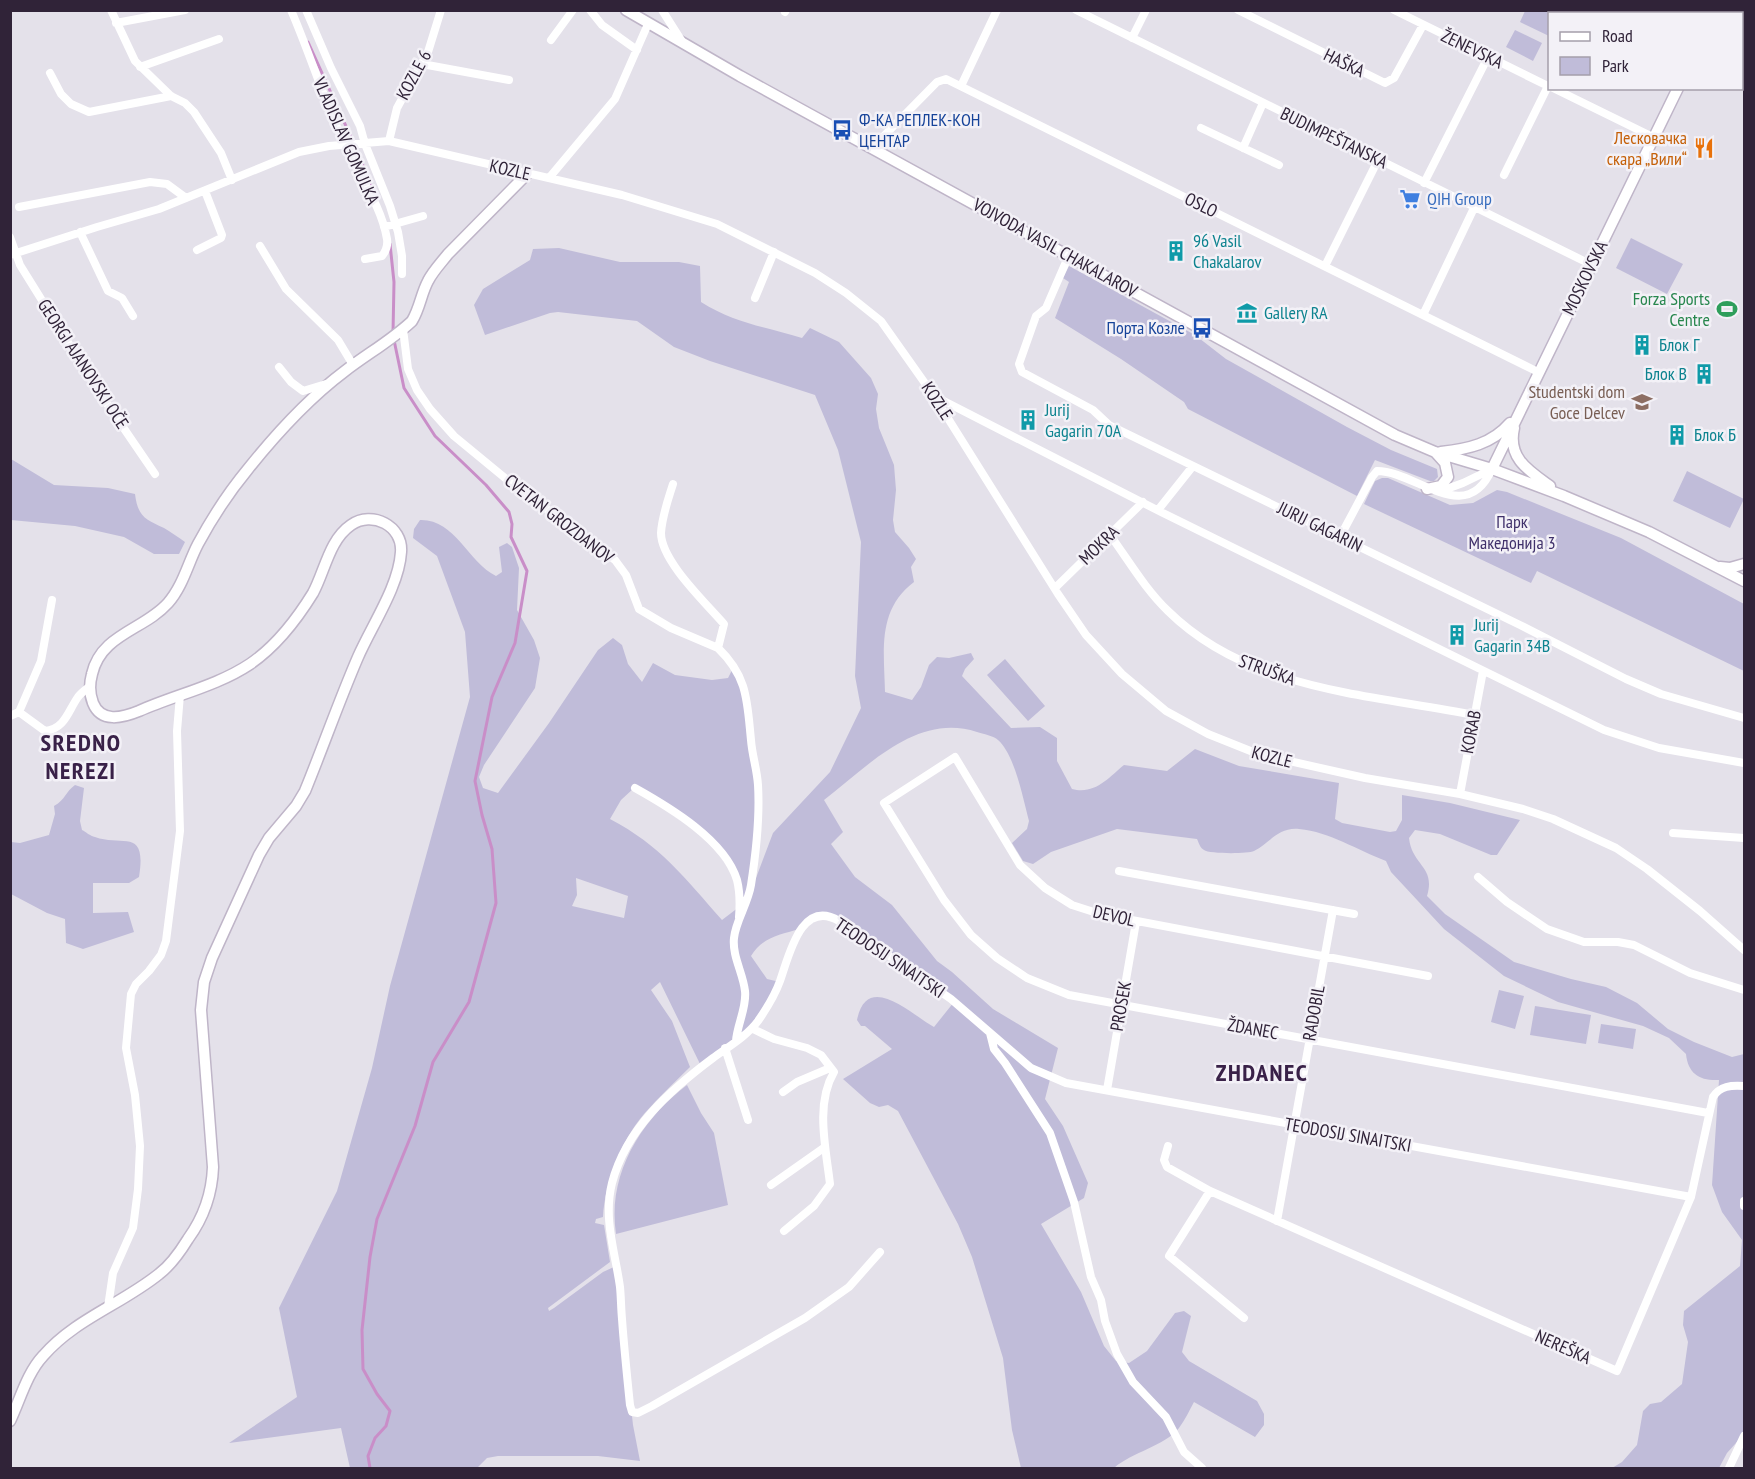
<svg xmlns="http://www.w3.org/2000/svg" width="1755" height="1479" viewBox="0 0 1755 1479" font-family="'PT Sans Narrow',sans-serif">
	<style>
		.green { fill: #c0bcd9; fill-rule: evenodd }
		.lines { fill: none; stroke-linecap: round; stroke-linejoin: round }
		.stream { stroke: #c98ec8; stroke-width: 3 }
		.secondary-casing { stroke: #bfb5c8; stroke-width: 13 }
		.street { stroke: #fff; stroke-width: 8 }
		.secondary { stroke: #fff; stroke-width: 10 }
		.labels { text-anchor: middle; stroke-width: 5; stroke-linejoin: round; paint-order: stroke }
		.street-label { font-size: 18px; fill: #302338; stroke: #f3f1f7 }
		.transit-label { font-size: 18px; fill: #164399; stroke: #f3f1f7; text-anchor: start }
		.food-label { font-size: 18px; fill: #c56008; stroke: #f3f1f7; text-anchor: end }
		.shop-label { font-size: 18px; fill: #366cbe; stroke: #f3f1f7; text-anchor: start }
		.culture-label { font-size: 18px; fill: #0d838f; stroke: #f3f1f7; text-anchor: start }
		.leisure-label { font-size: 18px; fill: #27864d; stroke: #f3f1f7; text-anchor: end }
		.education-label { font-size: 18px; fill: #785e54; stroke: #f3f1f7; text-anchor: end }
		.park-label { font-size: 18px; fill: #40316b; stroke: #f3f1f7 }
		.district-label { font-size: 24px; font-weight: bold; letter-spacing: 1.5px; fill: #392148; stroke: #f3f1f7 }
	</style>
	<rect width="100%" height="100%" fill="#e4e1ea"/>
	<!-- green -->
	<path class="green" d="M1525,11H1548L1554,13L1550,14L1549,36L1520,22Z
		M1515,30L1542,43L1533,61L1506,47Z
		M1631,238L1683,264L1667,294L1616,268Z
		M559,248L620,262H679L700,266L701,302C734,323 766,327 802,338L810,328L839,342L871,378L878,394L876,409L879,428L894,465L896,490L893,520L895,532L909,548L916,559L911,567L914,582C877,610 884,650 885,692L912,700L921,687L929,665L937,657L949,658L971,653L974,659L965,669L962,676L1011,728L1040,727L1057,738V761L1072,789C1095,795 1108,778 1124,765L1167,771L1195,749L1239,766L1339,783L1335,819L1342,823L1390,832L1396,831L1402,820V795L1450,803L1520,820L1497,855H1491L1440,834L1415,830L1409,838C1412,866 1436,866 1427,896L1445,914L1514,962L1571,979L1606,987L1637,1003L1668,1029L1694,1042L1732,1057L1744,1054V1434L1727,1453L1719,1468H1612L1622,1462L1637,1445L1643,1411L1650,1404L1661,1402L1682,1384L1688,1342L1683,1325L1684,1311L1740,1266L1742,1240L1722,1212L1712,1185L1719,1080C1700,1081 1688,1074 1686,1054L1669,1038L1643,1026L1558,1002L1504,976L1444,929L1391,872L1386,861C1357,850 1330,832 1299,829C1278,827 1270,843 1254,851C1248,854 1209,854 1204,850C1200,848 1199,843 1197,839L1117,829L1051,852L1033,864L1023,861L1012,843L1027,829L1029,821C1023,799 1015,755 998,740C994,736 983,734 977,732C917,712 867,767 824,800L843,832L831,844L855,877L892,905L937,961L952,972L993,1009L1058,1048L1045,1099L1063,1126L1088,1183L1084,1198L1041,1224L1081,1292L1104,1346L1116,1361L1129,1363L1147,1351L1175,1313L1184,1311L1191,1316L1182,1352L1189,1361L1257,1401L1264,1414V1425L1255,1437L1194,1402C1189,1411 1185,1420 1179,1428C1165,1446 1132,1452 1114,1468H1021L1012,1430L1003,1358L972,1257L958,1224L898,1111L888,1105L879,1107L870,1103L843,1079L892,1049L865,1026H861L857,1020C867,970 912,1015 934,1027L954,1002L825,916C817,920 808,926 799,929C780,935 762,937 751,956L767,979L780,982L753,1029L701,1066L660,982L651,990L672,1021L690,1067C675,1082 659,1097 644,1114C621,1141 605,1182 603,1217L596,1219L595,1223L604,1225L610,1262L548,1308L549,1311L554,1308L603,1272L616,1266L633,1425L640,1461L598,1456H498L487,1458L477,1468H350L341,1428L229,1443L297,1397L279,1308L337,1191L372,1068L390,986L470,697L465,632L437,556L413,538L414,529L420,520C455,519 468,562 496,576L502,572L499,547L507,543L512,547L519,568L517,610L534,640L540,658L535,688L484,765L479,777L483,788L498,793L549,723L598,650L613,638L622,645L628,664L642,682L653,663L675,675L712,680L728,678L734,666L741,678L758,784L752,884L756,878L773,833L830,772L861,708L855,676L861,542L838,450L815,395L710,361L674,347L637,321L558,312L550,313L485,335L474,305L483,289L530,260L533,249ZM634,788L709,840L737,881L739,907L722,920C685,878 660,845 610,819L621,800ZM576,878L628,896L624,918L572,906L577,895Z
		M1069,266L1195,335L1226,359L1347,427L1391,450L1437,469L1438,477L1434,481H1430L1375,460L1357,496L1188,409L1184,402L1121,359L1055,318L1069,282L1063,278Z
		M11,459L54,485L108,488L135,494C138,517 145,519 164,528C171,532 178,537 185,542L179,554H154L124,537L75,526L11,520Z
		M1687,471L1744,499L1730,528L1673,501Z
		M1382,478H1388L1450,505L1473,503L1497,490L1507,492L1621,538L1744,604V671L1537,571L1531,583L1364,504L1375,481Z
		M1005,659L1045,706L1028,721L987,675Z
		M75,785L84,788L80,821L82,830C86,832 90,836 95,837C123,847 147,827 139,877L129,883H93V913L128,912L134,932L83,949L66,943L65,919L47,913L11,894V842L20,843L49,835L55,814L54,806C66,799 65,792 75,785Z
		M1499,990L1524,996L1515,1029L1491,1022Z
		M1535,1006L1591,1015L1586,1044L1530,1035Z
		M1601,1024L1636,1029L1633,1049L1598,1043Z
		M687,1085L701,1113L714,1133L728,1205L616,1234C607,1174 641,1120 687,1085Z"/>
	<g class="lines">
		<!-- stream -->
		<path class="stream" d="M308,42L359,155L371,187
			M390,244L394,282L393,333
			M370,1468L368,1456L375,1438L386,1426L390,1411L377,1394L363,1369L362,1330L370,1257L377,1219L415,1126L433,1062L469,1002L496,903L492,849L482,815L475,781L492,697L515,643L527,571L511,537L512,524L509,512L486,485L435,436L404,388L394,340"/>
		<!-- secondary casing -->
		<g class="secondary-casing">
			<path id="secondary" d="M626,10L740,76L1395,435L1435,452L1492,469L1564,496L1649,532L1744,581
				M1715,14L1717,10
				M1514,428C1507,458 1529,471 1550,486
				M1441,452C1468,449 1492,444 1510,423
				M1492,469L1678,88
				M1427,489L1441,486L1448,477L1445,463L1436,453
				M1720,567L1730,568L1744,564
				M10,1421C20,1400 27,1373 43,1356C75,1319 122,1304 159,1274C171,1265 180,1252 188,1239C204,1217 212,1195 213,1167L201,1010L204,982L212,958L259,855L269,838L296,806L305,791C323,747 339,701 358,657C372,625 399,586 401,552C403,526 372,510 351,525C329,540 325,571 313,593C297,619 275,647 250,664C217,686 175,695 139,711C122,718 101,723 93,703C89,693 89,685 92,674C101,634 144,630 168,603C183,586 188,563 198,544C212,518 229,492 248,469C276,434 309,398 345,371C367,354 392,340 412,321C420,308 421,294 428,281C433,271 441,263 448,254L527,174"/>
		</g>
		<!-- street -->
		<path class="street" d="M111,10L135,61L171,96L185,103L194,112L221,153L232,180
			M291,10C310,54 324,100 344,143C358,175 381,204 387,239C388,246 386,251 382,256L365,259
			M306,10L331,68L360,126L365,144L390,206L398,232L402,256V274
			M590,10L602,25L637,50
			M662,10L681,40
			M1076,10L1592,265
			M1238,10L1385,83L1394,78L1423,25
			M1394,10L1550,87
			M785,12L786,10
			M116,23L185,10
			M1132,38L1146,10
			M551,40L573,10
			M422,64L509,80
			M140,67L219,39
			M50,73L61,94L71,104L89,112L171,96
			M961,86L997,10
			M1553,88L1655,138
			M1201,128L1279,165
			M389,141L397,108L428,52L441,10
			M872,148L937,82L946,79L1538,372
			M1243,148L1263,103
			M1504,175L1548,86
			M549,178L615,99L648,24
			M1424,183L1488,57
			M19,207L150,182L167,184L186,198
			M384,227L423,216
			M80,232L108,291L122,298L133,316
			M10,237L20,265L99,392L155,474
			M260,246L286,289L338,340L353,365
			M197,250L221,238L222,235L205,191
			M10,255L97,227L159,209L299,152L329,146L389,141L622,195L717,224L815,273L846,293L881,321L934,396L1058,594L1086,635L1122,674L1166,711L1208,734L1258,754L1365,778L1460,794L1523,809L1553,819L1616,848L1647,869L1700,911L1744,950
			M1069,255L1046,308L1036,316L1019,364L1022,372L1093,410L1109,425L1520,625L1626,679L1661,694L1744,718
			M1325,266L1378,160
			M755,298L774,252
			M1423,315L1474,208
			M403,329L408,369L417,390L430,409L454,436L505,478L615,560L626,575L639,609L671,628L718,648L724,624C706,603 661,561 661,533C662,516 668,500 673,484
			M279,367L291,382L303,391L326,384
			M936,397L1163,513L1604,730L1659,748L1744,763
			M1441,491L1463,483L1492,469
			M1158,510L1193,466
			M1110,535C1129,561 1145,589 1168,611C1249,691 1369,694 1474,715
			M1340,537L1372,477L1377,471C1416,471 1466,528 1492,469
			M1055,588L1143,502
			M718,648C748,677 747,701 751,740C752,755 757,769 758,785C760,818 756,853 751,885C748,904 736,920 734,938C732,956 743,973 745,991C747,1007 737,1025 736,1041
			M19,712L45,731C65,729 68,711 78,697C81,693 85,690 89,687
			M10,716L19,712L41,661L52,600
			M635,788C669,807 725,840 737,880C740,892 740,905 739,917
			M1460,794L1483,671
			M1673,833L1744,838
			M1119,871L1354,914
			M1478,877L1507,902L1547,929L1584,942H1618L1634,945L1690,973L1744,990
			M1428,976L1100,914L1072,905L1045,888L1020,865L955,757L884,803L944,900L971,935L997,958L1027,978L1069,995L1708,1113
			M753,1029L774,1039L807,1048L821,1055L834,1072C815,1104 826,1149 830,1184L814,1206L784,1231
			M990,1033L994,1049L1005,1063L1050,1133L1074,1202L1091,1277L1101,1300L1105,1321L1117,1354L1133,1382L1166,1417L1184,1452L1202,1468
			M725,1048L748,1120
			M1107,1090L1136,922
			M783,1092L797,1082L830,1068
			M1168,1146L1164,1160L1167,1167L1210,1191L1617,1371L1691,1197L1713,1097C1720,1086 1731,1085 1744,1086
			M771,1185L825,1147
			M1210,1191L1169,1256L1244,1318
			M1744,1201V1206
			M1277,1221L1333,910
			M880,1252L849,1287L805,1318L652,1406L638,1413L632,1412L630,1405C627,1376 624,1347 622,1319C621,1308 621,1297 620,1287C615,1251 603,1219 612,1183C626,1129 670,1090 713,1058C728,1047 747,1036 758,1021C767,1008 775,995 780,981C789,956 801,898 839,921L951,999L1031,1068L1066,1083L1691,1197
			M108,1307L113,1273L133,1228L138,1189L140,1146L135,1095L126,1048L131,994L136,984L149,971L161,955L166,941L180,831L177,731L180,695
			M1729,1468L1744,1436"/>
		<!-- secondary -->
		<use href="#secondary" class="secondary"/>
	</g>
	<!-- icons -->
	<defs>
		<g id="bus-bare" transform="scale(1.62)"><path d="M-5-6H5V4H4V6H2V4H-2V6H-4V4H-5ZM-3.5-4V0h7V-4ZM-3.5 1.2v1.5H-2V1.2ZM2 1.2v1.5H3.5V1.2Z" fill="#1a4fb4" stroke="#f3f1f7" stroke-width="2.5" paint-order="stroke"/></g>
		<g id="restaurant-bare" transform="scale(1.62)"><path d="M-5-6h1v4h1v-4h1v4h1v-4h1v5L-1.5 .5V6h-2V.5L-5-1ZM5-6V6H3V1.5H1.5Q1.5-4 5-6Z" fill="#e8710a" stroke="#f3f1f7" stroke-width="2.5" paint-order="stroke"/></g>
		<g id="supermarket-bare" transform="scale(1.62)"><path d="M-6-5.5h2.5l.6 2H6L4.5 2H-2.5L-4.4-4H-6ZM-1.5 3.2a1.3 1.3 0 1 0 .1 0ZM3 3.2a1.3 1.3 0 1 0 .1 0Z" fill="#3f7fe0" stroke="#f3f1f7" stroke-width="2.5" paint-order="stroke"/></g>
		<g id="building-bare" transform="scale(1.62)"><path d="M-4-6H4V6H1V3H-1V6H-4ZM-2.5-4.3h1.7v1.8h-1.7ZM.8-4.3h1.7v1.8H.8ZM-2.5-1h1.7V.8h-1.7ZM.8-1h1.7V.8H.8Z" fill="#0f9aa8" stroke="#f3f1f7" stroke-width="2.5" paint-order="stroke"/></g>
		<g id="stadium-bare" transform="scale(1.62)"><path d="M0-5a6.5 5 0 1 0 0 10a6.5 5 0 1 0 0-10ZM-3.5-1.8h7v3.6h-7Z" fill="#2e9e5b" stroke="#f3f1f7" stroke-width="2.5" paint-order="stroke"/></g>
		<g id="museum-bare" transform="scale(1.62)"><path d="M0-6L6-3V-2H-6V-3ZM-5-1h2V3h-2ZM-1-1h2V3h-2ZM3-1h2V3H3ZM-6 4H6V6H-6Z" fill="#0f9aa8" stroke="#f3f1f7" stroke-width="2.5" paint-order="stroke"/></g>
		<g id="university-bare" transform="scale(1.62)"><path d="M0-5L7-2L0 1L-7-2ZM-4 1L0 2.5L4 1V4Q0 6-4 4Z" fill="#8d6e63" stroke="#f3f1f7" stroke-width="2.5" paint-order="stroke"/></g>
	</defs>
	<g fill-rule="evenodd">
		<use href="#bus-bare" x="842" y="130"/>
		<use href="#restaurant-bare" x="1704" y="148"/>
		<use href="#supermarket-bare" x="1410" y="199"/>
		<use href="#building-bare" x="1176" y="251"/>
		<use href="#stadium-bare" x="1727" y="309"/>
		<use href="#museum-bare" x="1247" y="313"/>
		<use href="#bus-bare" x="1202" y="328"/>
		<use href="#building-bare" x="1642" y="345"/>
		<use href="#building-bare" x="1704" y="374"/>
		<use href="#university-bare" x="1642" y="402"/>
		<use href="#building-bare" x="1028" y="420"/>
		<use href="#building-bare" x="1677" y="435"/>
		<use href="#building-bare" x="1457" y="635"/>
	</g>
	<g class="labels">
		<!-- street labels -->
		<g class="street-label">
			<text transform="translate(1472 49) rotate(26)" y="6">ŽENEVSKA</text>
			<text transform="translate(1344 63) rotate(26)" y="6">HAŠKA</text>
			<text transform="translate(414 75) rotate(-62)" y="6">KOZLE 6</text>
			<text transform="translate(1334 138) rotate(26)" y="6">BUDIMPEŠTANSKA</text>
			<text transform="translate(346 141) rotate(66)" y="6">VLADISLAV GOMULKA</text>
			<text transform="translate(510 170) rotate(13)" y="6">KOZLE</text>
			<text transform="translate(1201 205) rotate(26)" y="6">OSLO</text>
			<text transform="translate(1055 248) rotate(29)" y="6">VOJVODA VASIL CHAKALAROV</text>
			<text transform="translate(1585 278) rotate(-64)" y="6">MOSKOVSKA</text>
			<text transform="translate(83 364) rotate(57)" y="6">GEORGI AJANOVSKI OČE</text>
			<text transform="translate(937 401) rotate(57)" y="6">KOZLE</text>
			<text transform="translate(559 519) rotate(38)" y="6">CVETAN GROZDANOV</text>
			<text transform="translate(1320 527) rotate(26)" y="6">JURIJ GAGARIN</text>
			<text transform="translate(1099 545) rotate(-44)" y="6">MOKRA</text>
			<text transform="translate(1267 670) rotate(20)" y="6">STRUŠKA</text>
			<text transform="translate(1471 732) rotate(-79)" y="6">KORAB</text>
			<text transform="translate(1272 757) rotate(15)" y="6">KOZLE</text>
			<text transform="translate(1114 916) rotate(13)" y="6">DEVOL</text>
			<text transform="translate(890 958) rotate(34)" y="6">TEODOSIJ SINAITSKI</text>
			<text transform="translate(1121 1006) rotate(-80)" y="6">PROSEK</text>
			<text transform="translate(1314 1013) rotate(-80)" y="6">RADOBIL</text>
			<text transform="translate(1253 1029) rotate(10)" y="6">ŽDANEC</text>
			<text transform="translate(1348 1135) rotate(10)" y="6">TEODOSIJ SINAITSKI</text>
			<text transform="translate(1563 1347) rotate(24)" y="6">NEREŠKA</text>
		</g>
		<!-- transit labels -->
		<g class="transit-label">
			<text x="859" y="126">Ф-КА РЕПЛЕК-КОН<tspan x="859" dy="21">ЦЕНТАР</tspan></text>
			<text x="1185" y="334" text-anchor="end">Порта Козле</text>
		</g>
		<!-- food labels -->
		<g class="food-label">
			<text x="1687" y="144">Лесковачка<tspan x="1687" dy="21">скара „Вили“</tspan></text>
		</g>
		<!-- shop labels -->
		<g class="shop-label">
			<text x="1427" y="205">QIH Group</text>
		</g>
		<!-- culture labels -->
		<g class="culture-label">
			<text x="1193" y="247">96 Vasil<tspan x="1193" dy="21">Chakalarov</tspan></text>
			<text x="1264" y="319">Gallery RA</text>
			<text x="1659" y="351">Блок Г</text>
			<text x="1687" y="380" text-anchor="end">Блок В</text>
			<text x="1045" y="416">Jurij<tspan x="1045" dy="21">Gagarin 70A</tspan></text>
			<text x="1694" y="441">Блок Б</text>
			<text x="1474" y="631">Jurij<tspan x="1474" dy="21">Gagarin 34B</tspan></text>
		</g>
		<!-- leisure labels -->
		<g class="leisure-label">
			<text x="1710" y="305">Forza Sports<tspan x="1710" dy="21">Centre</tspan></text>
		</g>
		<!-- education labels -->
		<g class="education-label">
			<text x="1625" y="398">Studentski dom<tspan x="1625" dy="21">Goce Delcev</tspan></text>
		</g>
		<!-- park labels -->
		<g class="park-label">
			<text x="1512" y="528">Парк<tspan x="1512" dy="21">Македонија 3</tspan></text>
		</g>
		<!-- district labels -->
		<g class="district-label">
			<text x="81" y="751">SREDNO<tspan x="81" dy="28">NEREZI</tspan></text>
			<text x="1262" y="1081">ZHDANEC</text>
		</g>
	</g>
	<!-- border -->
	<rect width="1755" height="1479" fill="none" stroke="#302338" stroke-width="24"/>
	<!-- legend -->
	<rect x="1548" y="12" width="195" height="78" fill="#f3f1f7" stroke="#a59fab" stroke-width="1.5"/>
	<rect x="1560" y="32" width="30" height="9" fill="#ffffff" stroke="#a59fab" stroke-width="1.5"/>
	<text x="1602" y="42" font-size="18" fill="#302338">Road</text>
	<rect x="1560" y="57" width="30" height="18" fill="#c0bcd9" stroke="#a59fab" stroke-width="1.5"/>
	<text x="1602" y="72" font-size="18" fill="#302338">Park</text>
</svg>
